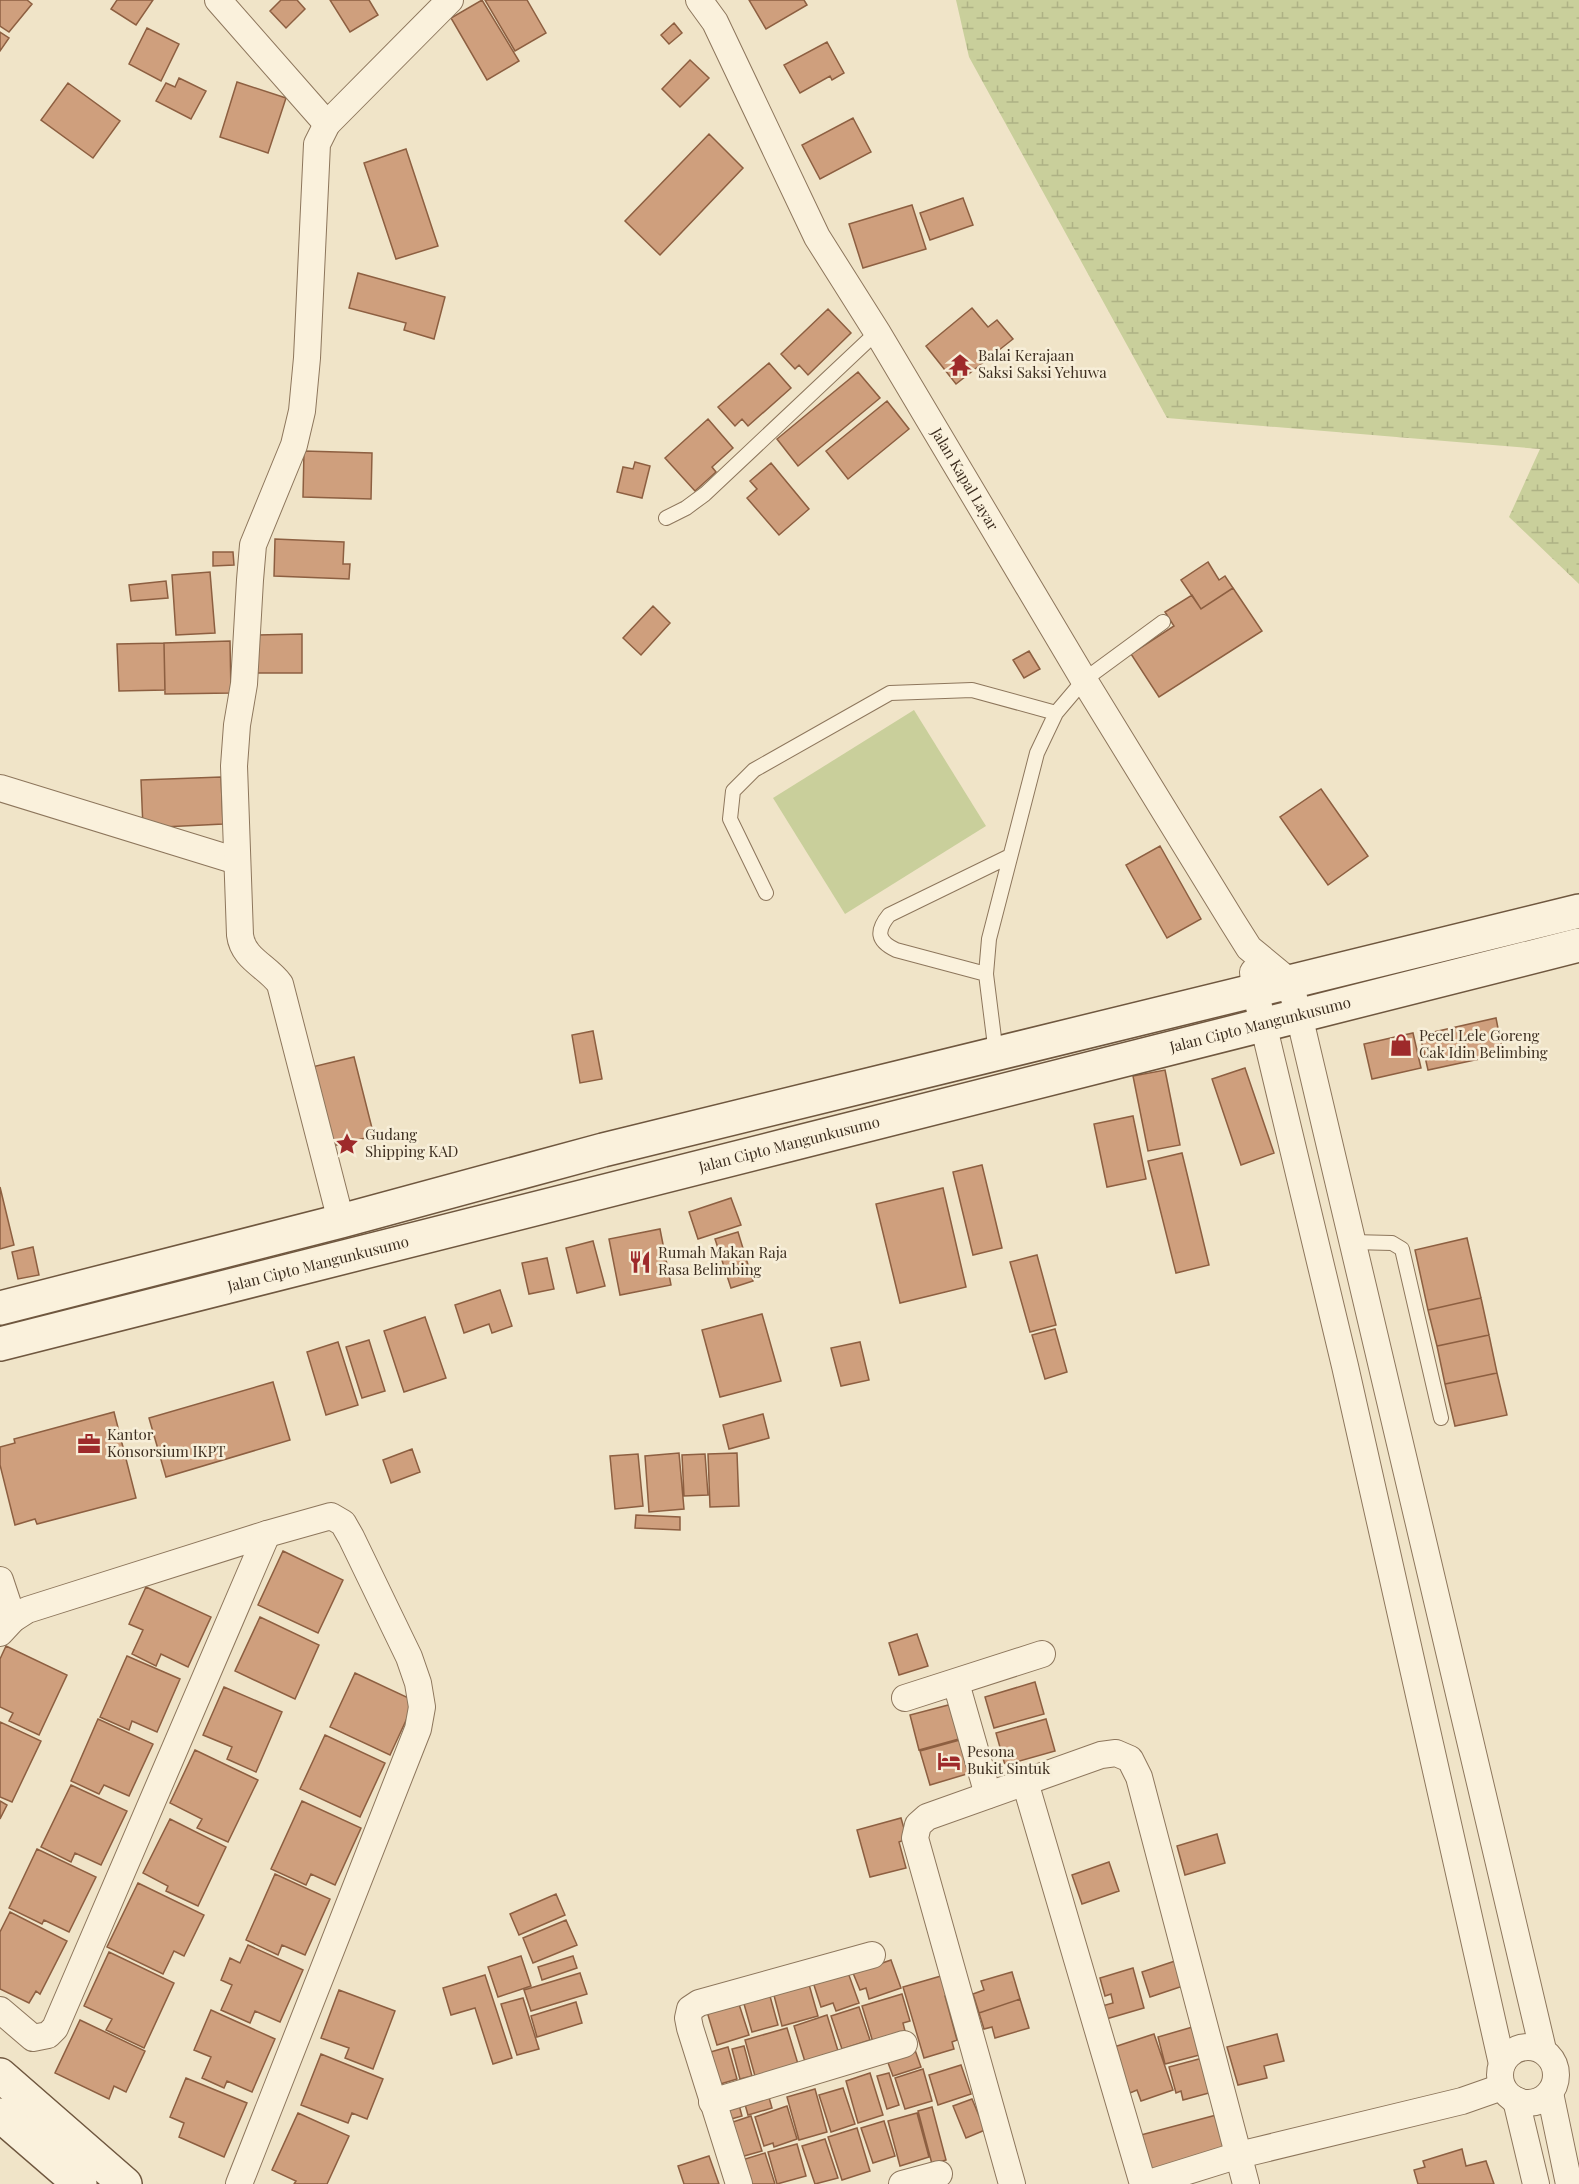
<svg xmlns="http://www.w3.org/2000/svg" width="1579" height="2184" viewBox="0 0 1579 2184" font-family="'Playfair Display',serif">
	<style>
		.wetland { fill: url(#wetland-marsh) }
		.pitch { fill: #c9cf9b }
		.building { fill: #cf9f7d; stroke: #8d5f41; stroke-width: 1.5 }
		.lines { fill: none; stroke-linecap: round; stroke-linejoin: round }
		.lane-casing { stroke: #8d765c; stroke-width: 16 }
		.street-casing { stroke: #8d765c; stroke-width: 28 }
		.secondary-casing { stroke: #6f573f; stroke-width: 36 }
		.lane { stroke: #faf1dc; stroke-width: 14 }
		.street { stroke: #faf1dc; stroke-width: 26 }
		.secondary { stroke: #faf1dc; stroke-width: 33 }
		.labels { text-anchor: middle; stroke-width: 5; stroke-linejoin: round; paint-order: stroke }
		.poi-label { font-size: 15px; fill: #3d2e20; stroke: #f7eed8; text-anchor: start }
		.street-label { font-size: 15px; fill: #3d2e20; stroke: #f7eed8 }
	</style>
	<defs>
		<pattern id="wetland-marsh" width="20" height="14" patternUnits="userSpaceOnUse" patternTransform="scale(1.5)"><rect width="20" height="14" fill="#c9cf9b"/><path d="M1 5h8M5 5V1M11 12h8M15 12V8" fill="none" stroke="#aeb285"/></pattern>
	</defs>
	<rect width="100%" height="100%" fill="#f0e4c8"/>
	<!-- wetland -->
	<path class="wetland" d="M956,0H1579V584L1509,517L1540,449L1167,418L969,57Z"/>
	<!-- pitch -->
	<path class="pitch" d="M914,710L986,826L845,914L773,798Z"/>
	<!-- building -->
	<path class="building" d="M0,0H27L32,4L9,32L0,26Z
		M117,0H153L136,25L111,9Z
		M281,0H297L305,9L286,28L270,11Z
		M330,0H369L378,15L350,32Z
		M482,0L519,61L487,80L451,18Z
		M485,0H527L546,33L515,51Z
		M749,0H804L807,5L766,29Z
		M674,23L682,33L669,44L661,35Z
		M147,28L179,44L161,81L129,64Z
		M0,32L9,38L0,51Z
		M827,42L844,73L832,80L830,76L800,93L784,65Z
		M690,60L709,78L680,107L662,89Z
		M179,78L206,91L191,119L156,101L166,83L175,87Z
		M237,82L286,98L268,153L220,137Z
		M68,83L120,121L93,158L41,120Z
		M853,118L871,152L820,179L802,145Z
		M709,134L743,168L660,255L625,221Z
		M406,149L438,246L396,259L364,163Z
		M963,198L973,225L930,240L920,213Z
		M912,205L926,249L863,268L849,224Z
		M358,273L445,297L434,339L404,330L406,323L349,308Z
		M972,308L988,327L997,320L1013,339L956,384L926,346Z
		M828,309L851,333L808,375L799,365L795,369L781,354Z
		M769,363L791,388L748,426L742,419L735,426L718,407Z
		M858,372L880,398L798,466L777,439Z
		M887,401L909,429L848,479L826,451Z
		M708,419L733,448L712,467L716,472L695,491L665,458Z
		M304,451L372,453L371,499L303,497Z
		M635,462L650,466L642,498L617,492L623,467L633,469Z
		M771,463L809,509L779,535L747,498L757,489L750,481Z
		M275,539L344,542L343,564H350L349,579L274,576Z
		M213,552H233L234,565L213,566Z
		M1208,562L1219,580L1225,576L1233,588L1201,609L1181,580Z
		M210,572L215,633L176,635L172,575Z
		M166,581L168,598L131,601L129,585Z
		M1233,588L1262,631L1159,697L1131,654L1174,626L1165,612L1192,595L1201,609Z
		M653,606L670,623L641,655L623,638Z
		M302,634V673H257L258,635Z
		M230,641L231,693L165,694L164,643Z
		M164,643L165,690L119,691L117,644Z
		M1029,651L1040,669L1024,678L1013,660Z
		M221,777L223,824L143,828L141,780Z
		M1321,789L1368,856L1328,885L1280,817Z
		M1160,846L1201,919L1167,938L1126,865Z
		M1496,1018L1503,1054L1428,1070L1420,1035Z
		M593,1031L602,1079L580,1083L572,1035Z
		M1413,1033L1421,1068L1372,1079L1364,1044Z
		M354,1057L374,1136L332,1146L312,1067Z
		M1245,1068L1274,1153L1241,1165L1212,1079Z
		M1165,1070L1180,1145L1148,1151L1133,1076Z
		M1133,1116L1146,1179L1107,1187L1094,1124Z
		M1182,1153L1209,1265L1176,1273L1148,1161Z
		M982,1165L1002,1248L973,1255L953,1172Z
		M0,1187L14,1245L0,1249Z
		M943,1188L966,1287L900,1303L876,1204Z
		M731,1198L741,1225L698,1239L689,1212Z
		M660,1229L671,1285L620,1295L609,1239Z
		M738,1232L753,1281L731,1288L715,1239Z
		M1467,1238L1481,1298L1428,1310L1415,1250Z
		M593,1241L605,1286L577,1293L566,1248Z
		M33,1247L39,1275L18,1279L12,1252Z
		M1037,1255L1056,1325L1030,1332L1010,1262Z
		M547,1258L554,1289L529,1294L522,1263Z
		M500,1290L512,1326L492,1333L489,1324L464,1333L455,1305Z
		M1481,1298L1489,1335L1437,1346L1428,1310Z
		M762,1314L781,1381L720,1397L702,1330Z
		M425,1317L446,1378L404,1392L384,1331Z
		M1055,1329L1067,1372L1045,1379L1032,1335Z
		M1489,1335L1497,1373L1445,1384L1437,1346Z
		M369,1340L385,1391L362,1398L346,1347Z
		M338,1342L358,1405L326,1415L307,1352Z
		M860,1342L869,1380L841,1386L831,1348Z
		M1497,1373L1507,1415L1455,1426L1445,1384Z
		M273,1382L290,1440L166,1477L149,1418Z
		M114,1412L136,1498L37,1524L35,1519L15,1525L0,1465V1447L15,1443L14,1439Z
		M763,1414L769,1438L729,1449L723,1425Z
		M412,1449L420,1472L391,1483L383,1460Z
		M679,1453L684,1509L649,1512L645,1456Z
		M737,1453L739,1506L710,1507L708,1454Z
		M638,1454L643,1506L615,1509L610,1456Z
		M705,1454L708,1495L684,1496L682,1455Z
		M636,1515L680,1517V1530L635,1528Z
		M283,1551L343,1580L318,1633L258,1605Z
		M146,1587L211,1617L188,1667L161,1654L156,1666L132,1654L143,1630L129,1624Z
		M260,1617L319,1645L295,1699L235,1671Z
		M917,1634L928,1666L899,1675L889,1643Z
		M6,1646L67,1675L39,1735L9,1721L13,1713L0,1707V1659Z
		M127,1656L180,1679L157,1732L132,1721L129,1730L100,1717Z
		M355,1673L415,1701L390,1755L330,1727Z
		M1035,1682L1044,1714L994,1728L985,1697Z
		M224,1687L282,1712L256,1772L227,1759L232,1747L203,1735Z
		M956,1703L966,1737L919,1750L910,1715Z
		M98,1719L153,1744L129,1796L104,1785L99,1794L71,1781Z
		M1046,1719L1055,1751L1005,1765L996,1733Z
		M0,1722L41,1741L12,1802L0,1797Z
		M325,1735L385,1763L360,1817L300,1789Z
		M967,1738L977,1771L930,1785L920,1751Z
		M195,1750L258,1780L228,1842L197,1828L202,1819L170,1803Z
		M71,1785L127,1811L101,1865L75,1853L71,1862L41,1847Z
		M0,1801L7,1805L0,1819Z
		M302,1801L361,1828L335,1885L311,1874L306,1885L271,1869Z
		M901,1818L907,1839L899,1842L906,1868L870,1877L857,1830Z
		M170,1819L226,1847L198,1906L166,1891L168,1886L143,1873Z
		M1217,1834L1225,1863L1185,1875L1177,1846Z
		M37,1849L96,1877L69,1932L44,1920L42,1924L9,1908Z
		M1109,1862L1119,1891L1082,1904L1072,1875Z
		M275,1874L330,1899L305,1955L282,1945L278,1955L246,1940Z
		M138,1883L204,1915L184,1956L174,1951L163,1974L107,1947Z
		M556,1894L565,1915L519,1935L510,1914Z
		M10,1912L67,1941L40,1994L36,1991L29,2003L0,1989V1932Z
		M566,1920L577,1945L533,1963L523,1938Z
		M248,1945L303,1970L280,2022L255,2011L250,2023L221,2010L232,1985L221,1980L230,1958L240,1963Z
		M109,1952L174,1983L144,2048L106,2030L112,2019L84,2006Z
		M521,1956L531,1986L498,1997L488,1967Z
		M573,1956L577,1968L542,1980L538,1967Z
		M891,1960L901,1988L869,1999L866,1988L860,1990L853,1973Z
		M1178,1960L1186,1985L1150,1997L1142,1972Z
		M846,1967L859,2003L836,2011L833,2003L821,2007L812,1979Z
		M1133,1968L1144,2008L1106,2019L1102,2006L1113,2003L1111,1994L1105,1996L1100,1978Z
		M1012,1972L1020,1999L979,2013L973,1994L984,1990L981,1981Z
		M580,1973L587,1994L531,2011L524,1990Z
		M806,1974L818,2016L782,2026L771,1984Z
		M948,1974L954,1993L945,1996L957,2040L952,2042L954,2049L924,2058L903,1987Z
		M485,1975L512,2058L493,2064L475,2008L451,2015L443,1988Z
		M768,1989L778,2025L752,2032L742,1997Z
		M339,1990L395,2011L373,2069L345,2058L349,2048L321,2038Z
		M902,1994L910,2021L903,2023L907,2039L875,2049L862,2006Z
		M736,1995L749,2035L717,2045L705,2005Z
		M523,1998L539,2049L517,2055L501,2004Z
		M1020,1999L1029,2028L995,2038L992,2027L984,2029L979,2013Z
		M576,2002L582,2023L537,2037L531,2016Z
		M859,2007L870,2040L842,2049L831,2016Z
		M211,2010L275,2039L252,2092L227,2081L224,2088L202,2078L211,2057L194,2050Z
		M827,2015L839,2054L806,2065L794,2026Z
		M80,2020L145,2051L126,2092L114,2086L109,2099L55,2073Z
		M1203,2024L1211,2052L1165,2064L1158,2037Z
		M787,2028L798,2064L755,2076L745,2040Z
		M1154,2034L1173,2090L1141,2101L1137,2090L1130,2093L1114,2047Z
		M1277,2034L1284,2061L1264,2066L1267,2078L1238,2085L1227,2047Z
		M744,2046L752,2076L740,2079L732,2049Z
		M728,2047L737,2079L717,2085L707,2053Z
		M915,2050L921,2067L893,2076L887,2060Z
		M321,2054L383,2079L367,2119L352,2113L348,2123L301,2105Z
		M1210,2056L1220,2090L1183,2100L1181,2091L1176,2093L1169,2067Z
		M961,2065L971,2094L938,2105L929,2075Z
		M923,2069L932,2101L905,2109L895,2078Z
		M870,2073L883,2115L858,2123L846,2081Z
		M889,2073L899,2105L887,2109L877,2076Z
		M186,2078L247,2103L224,2157L179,2137L184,2123L170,2117Z
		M843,2088L855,2124L831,2132L819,2095Z
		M815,2089L827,2132L799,2140L787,2097Z
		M768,2094L772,2108L748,2115L744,2101Z
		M972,2099L985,2130L966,2138L953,2106Z
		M739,2105L742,2116L724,2121L721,2110Z
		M787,2106L797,2139L774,2147L773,2143L764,2146L755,2117Z
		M932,2107L946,2160L932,2164L918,2111Z
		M298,2113L349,2136L327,2184H294L296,2181L272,2170Z
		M917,2113L929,2157L900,2166L888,2121Z
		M1224,2113L1234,2148L1146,2171L1137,2136Z
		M751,2116L762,2151L737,2158L727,2124Z
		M884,2121L895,2156L873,2163L861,2128Z
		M857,2128L870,2171L842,2180L828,2137Z
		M825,2139L838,2178L815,2184L802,2146Z
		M797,2144L806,2176L777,2184L768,2152Z
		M1462,2149L1466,2166L1486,2161L1494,2184H1418L1414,2170L1425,2167L1423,2161Z
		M765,2153L775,2184H749L742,2160Z
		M709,2156L719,2184H684L678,2166Z"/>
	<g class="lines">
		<!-- lane casing -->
		<g class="lane-casing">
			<path id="lane" d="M666,518L686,508L705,494L877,332
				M766,893L730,819L733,791L754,770L890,693L972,690L1056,713
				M986,974L896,950C877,941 876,931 889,915L1010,856
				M996,1054L986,974L989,939L1037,753L1056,713L1084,680L1163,622
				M1352,1242L1392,1243L1402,1249L1441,1418"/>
		</g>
		<!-- street casing -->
		<g class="street-casing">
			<g id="street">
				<path d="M218,0L327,124"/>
				<path id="s1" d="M699,0L715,22L817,237L877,332L1084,680L1232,921L1249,948L1289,981L1299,1015L1543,2050"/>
				<path d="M0,788L237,861"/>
				<path d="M1253,972L1255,990L1345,1366L1502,2064"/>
				<path d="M341,1221L280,984C267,966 243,959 240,935L234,766L237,725L244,684L250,580L253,545L294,445L302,411L307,358L317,144L327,124L450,0"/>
				<path d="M0,1580L13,1619"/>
				<path d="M0,1633L13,1619L27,1610L267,1534L331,1516L343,1523L351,1537L409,1657L418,1683L422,1707L418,1729L239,2184"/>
				<path d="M956,1683L988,1795"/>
				<path d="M905,1698L1042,1654"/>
				<path d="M1025,1782L1143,2184"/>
				<path d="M0,2010L33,2038L48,2035L55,2028L267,1534"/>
				<circle cx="1528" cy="2075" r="28"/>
				<path d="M1550,2093L1569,2184"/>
				<path d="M1516,2100L1536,2184"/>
				<path d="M712,2102L904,2044"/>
				<path d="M739,2184L690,2028L688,2018L690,2009L699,2003L872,1955"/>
				<path d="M902,2184L939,2174"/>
				<path d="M1012,2184L915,1838L918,1825L927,1817L1101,1755L1116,1753L1130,1759L1139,1777L1246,2184"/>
				<path d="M1146,2184L1239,2155L1462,2101L1502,2087"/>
			</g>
		</g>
		<!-- secondary casing -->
		<g class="secondary-casing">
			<g id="secondary">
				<path d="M0,1308L341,1221L603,1150L1579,911"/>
				<path id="s2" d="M0,1344C527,1213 1052,1076 1579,945"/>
				<path d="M0,2075L125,2184"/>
				<path d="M0,2115L80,2184"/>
			</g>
		</g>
		<!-- lane -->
		<use href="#lane" class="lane"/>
		<!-- street -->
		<use href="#street" class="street"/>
		<!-- secondary -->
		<use href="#secondary" class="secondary"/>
	</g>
	<!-- icons -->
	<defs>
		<g id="temple-bare" transform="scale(1.8)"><path d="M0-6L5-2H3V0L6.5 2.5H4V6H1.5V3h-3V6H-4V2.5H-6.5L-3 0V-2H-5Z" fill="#9e2a2b" stroke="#f7eed8" stroke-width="2.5" paint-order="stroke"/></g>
		<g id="shop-bare" transform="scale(1.8)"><path d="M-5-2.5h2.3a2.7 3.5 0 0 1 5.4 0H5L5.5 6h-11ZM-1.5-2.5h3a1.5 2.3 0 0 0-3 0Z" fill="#9e2a2b" stroke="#f7eed8" stroke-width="2.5" paint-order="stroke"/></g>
		<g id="sight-bare" transform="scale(1.8)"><path d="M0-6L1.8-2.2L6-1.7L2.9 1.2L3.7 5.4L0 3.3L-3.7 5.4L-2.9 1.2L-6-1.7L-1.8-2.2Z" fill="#9e2a2b" stroke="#f7eed8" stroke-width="2.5" paint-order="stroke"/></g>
		<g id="restaurant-bare" transform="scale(1.8)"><path d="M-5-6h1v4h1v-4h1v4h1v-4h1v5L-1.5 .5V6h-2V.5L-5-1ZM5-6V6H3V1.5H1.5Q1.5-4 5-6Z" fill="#9e2a2b" stroke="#f7eed8" stroke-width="2.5" paint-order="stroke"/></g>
		<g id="office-bare" transform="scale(1.8)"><path d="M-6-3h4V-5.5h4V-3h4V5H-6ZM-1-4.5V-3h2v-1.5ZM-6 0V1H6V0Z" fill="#9e2a2b" stroke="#f7eed8" stroke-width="2.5" paint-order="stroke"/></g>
		<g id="hotel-bare" transform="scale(1.8)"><path d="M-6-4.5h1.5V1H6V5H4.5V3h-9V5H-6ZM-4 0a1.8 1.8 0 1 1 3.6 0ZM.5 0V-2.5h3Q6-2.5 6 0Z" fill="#9e2a2b" stroke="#f7eed8" stroke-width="2.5" paint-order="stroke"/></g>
	</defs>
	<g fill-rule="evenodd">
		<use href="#temple-bare" x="960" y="365"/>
		<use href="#shop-bare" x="1401" y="1045"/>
		<use href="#sight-bare" x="347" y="1144"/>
		<use href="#restaurant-bare" x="640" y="1262"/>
		<use href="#office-bare" x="89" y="1444"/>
		<use href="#hotel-bare" x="949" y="1761"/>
	</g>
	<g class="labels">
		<!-- poi labels -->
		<g class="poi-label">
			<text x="978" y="361">Balai Kerajaan<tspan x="978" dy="17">Saksi Saksi Yehuwa</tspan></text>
			<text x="1419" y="1041">Pecel Lele Goreng<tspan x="1419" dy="17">Cak Idin Belimbing</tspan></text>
			<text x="365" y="1140">Gudang<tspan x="365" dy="17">Shipping KAD</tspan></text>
			<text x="658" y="1258">Rumah Makan Raja<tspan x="658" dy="17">Rasa Belimbing</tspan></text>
			<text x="107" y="1440">Kantor<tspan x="107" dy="17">Konsorsium IKPT</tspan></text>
			<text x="967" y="1757">Pesona<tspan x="967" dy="17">Bukit Sintuk</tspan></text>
		</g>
		<!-- street labels -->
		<g class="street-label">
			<text dy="5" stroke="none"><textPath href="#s1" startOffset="549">Jalan Kapal Layar</textPath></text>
			<text dy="5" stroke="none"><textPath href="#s2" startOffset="1300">Jalan Cipto Mangunkusumo</textPath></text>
			<text dy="5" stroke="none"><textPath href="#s2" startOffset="814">Jalan Cipto Mangunkusumo</textPath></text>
			<text dy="5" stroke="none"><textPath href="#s2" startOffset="328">Jalan Cipto Mangunkusumo</textPath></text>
		</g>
	</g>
</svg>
